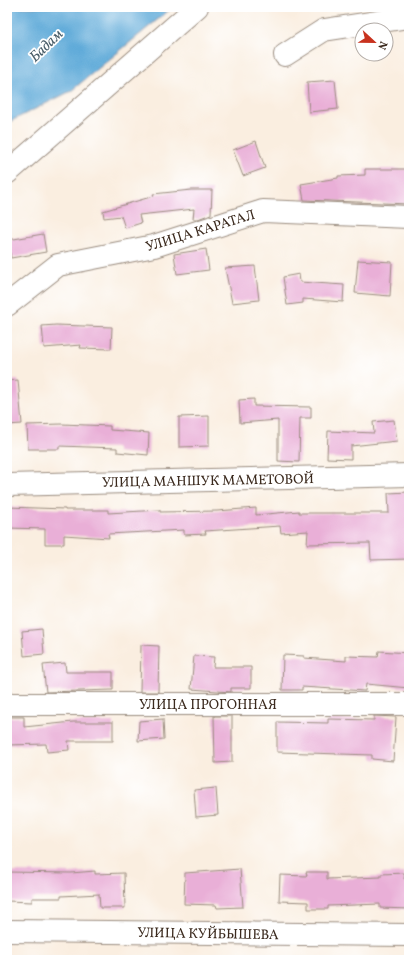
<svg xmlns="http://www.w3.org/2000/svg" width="416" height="967" viewBox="0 0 416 967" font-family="Vollkorn,serif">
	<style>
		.water { fill: #61abd9; stroke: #4e6a7c }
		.building { fill: #e9afd7 }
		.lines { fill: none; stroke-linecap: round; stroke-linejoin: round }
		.minor-casing { stroke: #9a8c7f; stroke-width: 24 }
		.minor { stroke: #fff; stroke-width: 22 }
		.labels { text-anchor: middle; stroke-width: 3.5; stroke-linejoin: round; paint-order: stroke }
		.street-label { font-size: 14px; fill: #3b2a1e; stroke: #fff }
		.water-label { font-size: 15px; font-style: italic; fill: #4a5e69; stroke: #fff }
	</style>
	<rect width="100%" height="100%" fill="#fff"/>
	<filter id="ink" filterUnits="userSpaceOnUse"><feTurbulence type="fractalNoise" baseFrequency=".025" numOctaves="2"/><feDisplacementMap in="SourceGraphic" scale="8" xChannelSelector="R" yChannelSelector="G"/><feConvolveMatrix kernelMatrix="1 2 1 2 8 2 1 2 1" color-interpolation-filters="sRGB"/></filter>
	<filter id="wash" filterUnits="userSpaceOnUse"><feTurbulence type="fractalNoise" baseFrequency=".012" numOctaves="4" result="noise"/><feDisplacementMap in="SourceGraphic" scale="16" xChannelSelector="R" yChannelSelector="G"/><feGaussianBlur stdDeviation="0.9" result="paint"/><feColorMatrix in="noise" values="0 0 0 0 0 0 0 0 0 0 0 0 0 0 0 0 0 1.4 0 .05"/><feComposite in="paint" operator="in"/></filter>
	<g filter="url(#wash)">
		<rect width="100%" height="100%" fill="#faeee0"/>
		<!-- water -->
		<path class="water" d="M7,7H173L71,91L7,123Z"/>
		<g id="blocks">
			<!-- building -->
			<path class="building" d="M335,80L338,109L309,112L307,82Z
				M256,141L265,168L243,176L233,150Z
				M365,169H409V204L304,200L301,184L338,178V176L365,175Z
				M191,190H212L211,214L198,219H193L194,209L139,215L141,223L125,228L121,216L104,218L103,211L154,196L153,194Z
				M43,234L46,252L11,258L8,240Z
				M206,249L209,270L177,274L174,254Z
				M358,260L392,262L390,296L355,293Z
				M255,266L259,300L232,303L225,268Z
				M299,274L300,282L344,285L343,302L303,299V303L287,305L283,277Z
				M56,325L112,327L111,349L80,348L81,345L44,348L42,326Z
				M18,380L22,424L7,425V381Z
				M254,399V406L311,407V418H300L299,462L278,461V420L240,423L239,400Z
				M209,416V446L179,447V417Z
				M394,420L397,441L351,446V459L327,458L328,431L374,433L373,422Z
				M62,424L110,426V430L149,433L148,455L117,452V448L59,446V449H28L27,425Z
				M409,492V559L371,560L370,543L307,544L308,531L281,533L280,526L205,531L206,534L184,535V530L108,534L109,538L64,535V544H45V529L7,528V507L65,509V510H108V513L160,510V512L217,511L256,508V515L299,511V513H389L388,493Z
				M42,629L44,654L24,656L22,631Z
				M141,645L159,646L158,692H140Z
				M379,651L409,653V688L366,684L365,691L302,687V690H282L283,655L304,656V658L346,661V656L378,657Z
				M194,656L214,657L213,667H251V688H231V692L191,689Z
				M65,663L66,672H113V690L46,692L43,665Z
				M214,716H232V762L215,763Z
				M374,716L396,717L393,761L372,759V755L277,752V722L328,723V719L374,720Z
				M7,717H24V727L73,722H113V741H68L69,750L47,752L46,744L7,745Z
				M163,719L164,739L138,741L139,721Z
				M216,788L218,815L196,817L194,790Z
				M240,869L243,907L217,908L216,905L184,904L185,873Z
				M95,871V874L124,873L125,908H100L99,894L61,896V898H32V902L7,901V872L71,873Z
				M306,872H327V879L381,877V874L405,873L404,879H409V909L380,908V904L328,906V909H308V902L279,901L280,875L307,876Z"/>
		</g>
	</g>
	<g filter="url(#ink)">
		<use href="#blocks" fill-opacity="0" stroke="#9a8c7f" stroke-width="1"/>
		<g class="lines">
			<!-- minor casing -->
			<g class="minor-casing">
				<path id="minor" d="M285,55L324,30L409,17
					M7,173L197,7
					M7,305L58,265L154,246L263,211L409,217
					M7,485L409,475
					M7,704H409
					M7,931L409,935"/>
			</g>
			<!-- minor -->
			<use href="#minor" class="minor"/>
		</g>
	</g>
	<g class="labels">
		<!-- street labels -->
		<g class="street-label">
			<text transform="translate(200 230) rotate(-17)" y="5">УЛИЦА КАРАТАЛ</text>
			<text transform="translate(208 480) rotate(-1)" y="5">УЛИЦА МАНШУК МАМЕТОВОЙ</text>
			<text x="208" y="709">УЛИЦА ПРОГОННАЯ</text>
			<text transform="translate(208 933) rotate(1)" y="5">УЛИЦА КУЙБЫШЕВА</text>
		</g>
		<!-- water labels -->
		<g class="water-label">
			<text transform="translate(46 45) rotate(-44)" y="5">Бадам</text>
		</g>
	</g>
	<!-- margin -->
	<rect width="416" height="967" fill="none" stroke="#fff" stroke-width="24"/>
	<!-- north arrow -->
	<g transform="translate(374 42) rotate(112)"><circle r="19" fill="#ffffff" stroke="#b1aaa5"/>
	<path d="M0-3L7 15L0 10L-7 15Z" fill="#c8321e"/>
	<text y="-6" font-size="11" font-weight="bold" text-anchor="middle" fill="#3b2a1e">N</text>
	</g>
</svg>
